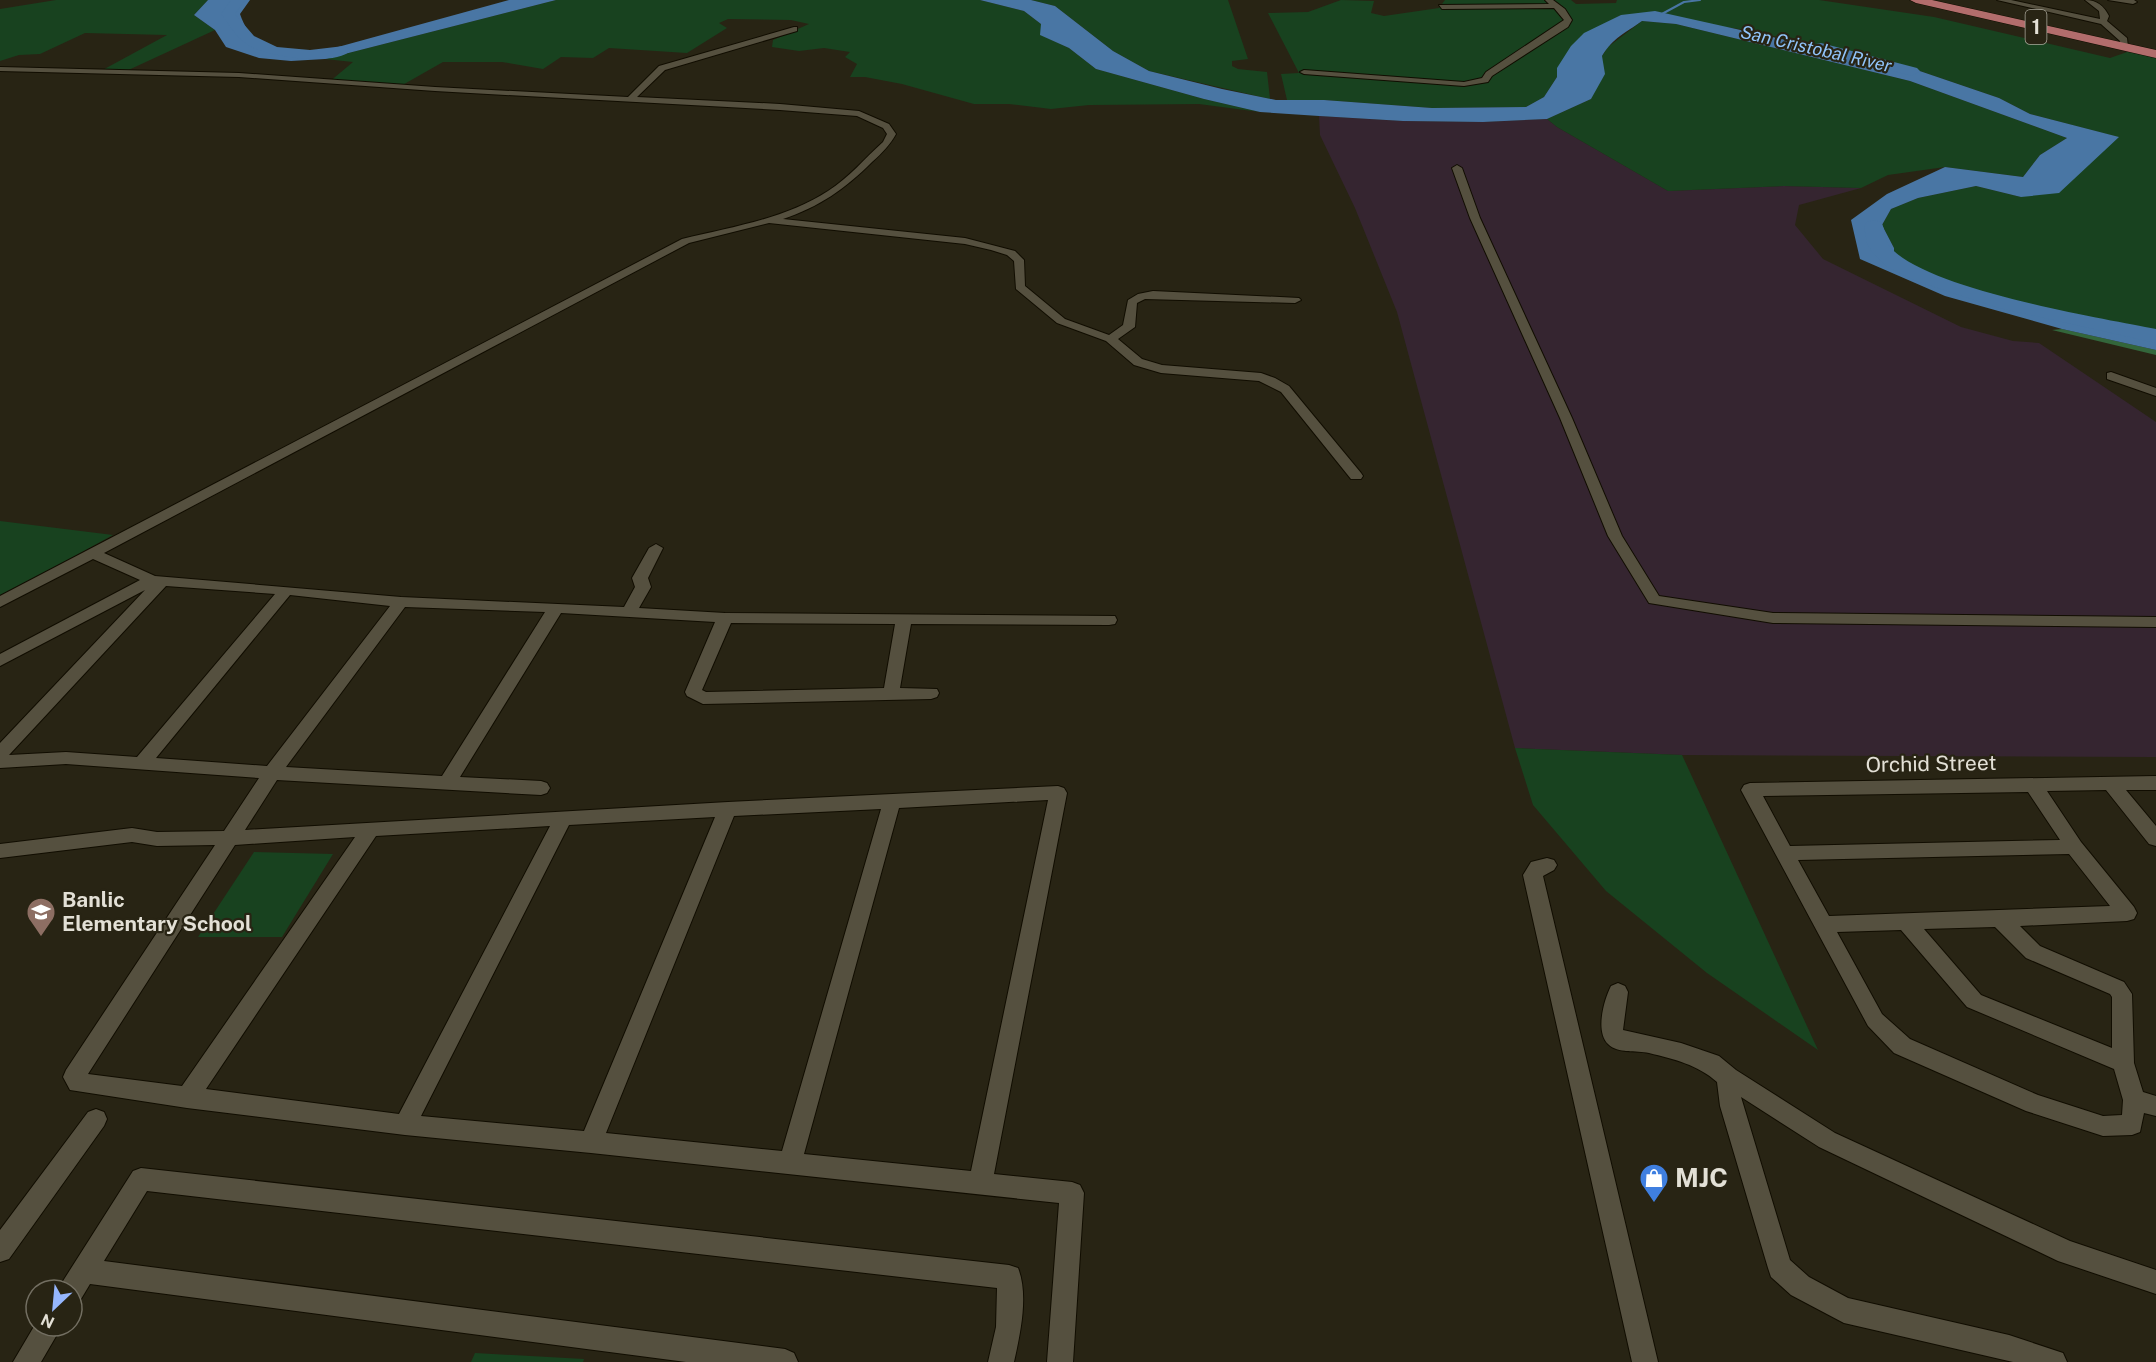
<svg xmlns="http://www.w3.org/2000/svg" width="2156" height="1362" viewBox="0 0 2156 1362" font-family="'Public Sans',sans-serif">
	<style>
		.industrial { fill: #352530 }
		.green { fill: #18421f }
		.forest { fill: #33663b }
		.water { fill: #4976a4 }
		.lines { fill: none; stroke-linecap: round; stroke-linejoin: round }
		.stream { stroke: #4976a4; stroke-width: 2 }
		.river { fill: #4976a4; fill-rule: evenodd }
		.minor-casing { stroke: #110d01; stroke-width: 2 }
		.trunk-casing { stroke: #110d01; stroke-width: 1 }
		.minor { fill: #55503f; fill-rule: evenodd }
		.trunk { fill: #b26d6c; fill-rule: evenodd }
		.labels { text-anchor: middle; stroke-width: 4.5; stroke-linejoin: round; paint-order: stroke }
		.far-water-label { font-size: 18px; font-style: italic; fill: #91c4fa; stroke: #282414 }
		.shield { fill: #282414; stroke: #aba89c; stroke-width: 1.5 }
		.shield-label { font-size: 20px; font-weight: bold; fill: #e3e0d6 }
		.street-label { font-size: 21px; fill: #e3e0d6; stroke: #282414 }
		.poi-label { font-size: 21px; font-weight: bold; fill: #e3e0d6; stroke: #282414; text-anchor: start }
		.near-poi-label { font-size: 26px; font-weight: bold; fill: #e3e0d6; stroke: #282414; text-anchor: start }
	</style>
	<rect width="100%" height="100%" fill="#282414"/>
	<!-- industrial -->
	<path class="industrial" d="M1319,116L1403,121L1483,122L1547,119L1557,127L1668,191L1784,186L1861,188L1799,205L1795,225L1823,259L1961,327L2013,341L2039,343L2156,422V757L1682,755L1515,748L1397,312L1355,208L1320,135Z"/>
	<!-- green -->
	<path class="green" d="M56,0H208L194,15L215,30L122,73H97L167,35L85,33L40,54L19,55L0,61V9Z
		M556,0H980L1024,11L1041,24V35L1069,48L1096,69L1204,99L1260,112L1199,104L1089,105L1051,109L1009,104H974L902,84L865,77H850L857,64L845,57L850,52L824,48L799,51L772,47L773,40L809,24L791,20L728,19L719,23L727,28L687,53L609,48L593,58L561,57L543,69L502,62H443L399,87L328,83L353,62L325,59Z
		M1031,0H1228L1248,59L1232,61V66L1238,69L1267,72L1270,99L1149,71L1113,51L1055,6Z
		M1341,0L1374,1L1371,13L1384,16L1439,8L1445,0H1571L1576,4L1616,3L1617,0H1819L1934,17L2110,58L2130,51L2156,56V335L2051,317L1931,281L1894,265V248L1882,225L1891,209L1918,198L1976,186L2021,197L2090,163L2118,137L2030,114L1999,98L1908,67L1748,30L1621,15L1602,25L1557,77L1544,97L1526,107L1432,108L1324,100H1287L1281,74L1299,73L1268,13L1308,12Z
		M1642,21L1676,24L1910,81L2067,138L2040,155L2023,177L1945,167L1888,175L1861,188L1784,186L1668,191L1557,127L1547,119L1591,99L1602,56L1608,47Z
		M0,521L113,535L0,597Z
		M1515,748L1682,755L1818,1050L1707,973L1606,891L1533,805Z
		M254,852L333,854L282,937H198Z
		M475,1353L584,1359L583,1362H471Z"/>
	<!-- forest -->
	<path class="forest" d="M2062,329L2156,350V355L2052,330Z"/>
	<!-- water -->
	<path class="water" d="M208,0H250L240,14C256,59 286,56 327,50L509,0H556L325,59L291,61L259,58L226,47L215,30L194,15Z
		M980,0H1031L1055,6L1113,51L1149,71L1222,89L1276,100H1324L1432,108L1526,107L1544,97L1557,77V68L1571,46L1584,33L1621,15L1655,11L1908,67L1999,98L2030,114L2119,137L2059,193L2021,197L1976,186L1918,198L1891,209L1882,225L1894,248V265L1932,281L2051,317L2156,335V350L2062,329L1945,296L1860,259L1851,220L1887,194L1945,167L2023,177L2040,155L2067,138L1910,81L1676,24L1642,21C1624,34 1614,37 1602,56L1605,74L1591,99L1547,119L1483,122L1403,121L1319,116L1260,112L1204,99L1096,69L1069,48L1040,35L1041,24L1024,11Z"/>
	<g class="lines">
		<!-- stream -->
		<path class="stream" d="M1660,15L1684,2L1700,0"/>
		<!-- river -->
		<path class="river" d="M231,0H245L235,14L254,36L277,47L310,50L344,46L351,50C336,67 267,57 248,45C237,38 229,25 221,14Z
			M1821,43L1917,68L1920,71L1912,76L1816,50L1814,47L1816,44Z
			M1874,220L1881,222C1886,230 1884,240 1890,247C1926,289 2098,318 2156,329V343L1999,308L1916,281L1887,267L1872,252L1867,243L1864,226L1867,222Z"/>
		<!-- minor casing -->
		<g class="minor-casing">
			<path id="minor" d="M1545,0H1553L1565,9L1572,20L1568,27L1492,76L1488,82L1464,86L1304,74L1300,72L1304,70L1464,82L1482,78L1486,72L1564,20L1554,8L1442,9L1439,5L1549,4Z
				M1997,0H2011L2100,19L2099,11L2085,0C2097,0 2104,6 2109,16L2107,21L2127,38L2128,47L2121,49L2120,41L2101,24Z
				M2108,0H2134L2137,2L2133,4Z
				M794,27H797V31L665,70L637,97L780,104L859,111L889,124L896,134C890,145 882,153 872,162C845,189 819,207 783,219L965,238L1015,251L1024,260L1025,286L1065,319L1109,335L1123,325L1128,300L1138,294L1153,291L1299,298L1301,300L1295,303L1145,299L1137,303L1135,327L1118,339L1142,359L1162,365L1261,373L1275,378L1289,386L1361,473L1363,476L1361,479H1351L1281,392L1259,381L1161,373L1134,365L1106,341L1057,323L1016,289L1014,261L1007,255L991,250L965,244L769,223L689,243L104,553L155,576L401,597L624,607L635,587L632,578L649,548L656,544L663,548L648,578L651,587L639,608L725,613L1115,616L1117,620L1115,624L1109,625L911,624L900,688L937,689L939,693L937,697L931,699L703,704L687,696L685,692L715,622L561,613L460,777L541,781L547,783L550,788L547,793L541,795L277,780L245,830L728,802L1058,786L1064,788L1067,793L994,1174L1072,1182L1080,1185L1084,1193L1073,1362H1047L1059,1203L591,1153L405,1135L187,1108L70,1090L63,1077L66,1070L215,845L157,846L132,842L0,858V844L132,828L157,832L224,831L259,778L66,764L0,768V743L145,590L0,666V654L140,580L93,559L0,607V596L682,239C731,227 785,219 828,191C849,178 865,158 883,142L887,134L883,128L857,116L780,110L435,91L239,77L0,71V67L239,73L435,87L628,97L659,66ZM166,586L275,594L137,757L66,752L9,755ZM290,595L390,606L267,766L156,758ZM405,607L545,612L442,776L286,767ZM731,623L895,624L884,688L706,692L702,690ZM1048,800L971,1171L804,1154L899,808ZM881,809L782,1151L606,1133L734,816ZM715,817L584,1131L421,1116L569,825ZM550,826L399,1114L206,1089L376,836ZM355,837L182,1086L88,1074L235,845Z
				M1457,165L1462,168L1480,218L1572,418L1622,536L1659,596L1773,613L2156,617V627L1773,623L1649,603L1608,536L1560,418L1470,218L1452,168Z
				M2111,372L2156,388V396L2107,379V373Z
				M2156,776V790H2126L2156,826V846L2149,844L2106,790L2047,791L2081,842L2134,907L2137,913L2134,919L2127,921L2020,926L2040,946L2124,982L2132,994L2134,1063L2143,1092L2156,1096V1116L2144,1113L2140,1132L2132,1135L2103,1136L2026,1111L1894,1053L1868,1026L1741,790L1744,785L1750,783ZM2028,792L2060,840L1790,846L1763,796ZM2069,854L2110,906L1829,916L1798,860ZM1995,927L2026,958L2110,994L2112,997V1048L1981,995L1924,929ZM1901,930L1967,1007L2114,1069L2123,1100L2122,1115L2103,1116L2038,1095L1910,1039L1882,1014L1837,932Z
				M1547,858L1554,860L1557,865L1554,870L1543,876L1658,1362H1632L1523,875L1531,862Z
				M1618,983L1625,986L1628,992L1623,1030L1681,1043L1719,1056L1736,1070L1835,1133L2070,1241L2156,1270V1294L2058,1261L1819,1147L1741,1097L1790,1260L1809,1277L1848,1298L2009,1335L2063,1353L2067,1362H2013L1844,1323L1791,1295L1771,1277L1768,1268L1720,1106L1717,1082C1698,1065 1674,1059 1649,1053C1636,1050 1618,1054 1608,1044C1595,1031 1604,1000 1611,986Z
				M96,1109L104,1112L107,1119L104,1126L9,1259L0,1262V1230L88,1112Z
				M141,1168L1009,1265L1018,1268C1029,1295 1020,1335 1014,1362H988L996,1327L997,1288L147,1191L104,1261L785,1349L794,1353L798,1362H686L90,1284L81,1299L72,1302V1290H60L63,1281L133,1171Z
				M36,1323V1326H62L41,1362H13Z"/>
		</g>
		<!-- trunk casing -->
		<g class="trunk-casing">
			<path id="trunk" d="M1910,0H1932L2156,50V58L1916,3Z"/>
		</g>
		<!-- minor -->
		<use href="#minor" class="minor"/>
		<!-- trunk -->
		<use href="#trunk" class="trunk"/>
	</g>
	<!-- icons -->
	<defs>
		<g id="school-pin" transform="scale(1.5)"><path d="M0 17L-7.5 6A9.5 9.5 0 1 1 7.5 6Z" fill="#8d6e63" stroke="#282414"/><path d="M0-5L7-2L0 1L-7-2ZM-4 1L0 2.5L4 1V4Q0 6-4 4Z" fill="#fff"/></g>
		<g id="shop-pin" transform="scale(1.5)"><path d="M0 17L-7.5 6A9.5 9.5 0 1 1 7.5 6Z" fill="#3f7fe0" stroke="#282414"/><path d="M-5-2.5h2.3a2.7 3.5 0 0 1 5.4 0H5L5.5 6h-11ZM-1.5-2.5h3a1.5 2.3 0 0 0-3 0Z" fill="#fff"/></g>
	</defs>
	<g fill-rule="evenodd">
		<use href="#school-pin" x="41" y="912"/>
		<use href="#shop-pin" x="1654" y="1178"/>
	</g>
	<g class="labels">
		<!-- far-water labels -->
		<g class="far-water-label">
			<text transform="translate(1816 49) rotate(13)" y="6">San Cristobal River</text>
		</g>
		<!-- shield labels -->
		<rect class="shield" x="2025.5" y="10" width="21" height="34" rx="4.5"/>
		<g class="shield-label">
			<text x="2036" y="34">1</text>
		</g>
		<!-- street labels -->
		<g class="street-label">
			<text transform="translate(1931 764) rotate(-1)" y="7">Orchid Street</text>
		</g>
		<!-- poi labels -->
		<g class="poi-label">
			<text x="62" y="907">Banlic<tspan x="62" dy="24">Elementary School</tspan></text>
		</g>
		<!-- near-poi labels -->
		<g class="near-poi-label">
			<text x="1675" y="1187">MJC</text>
		</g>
	</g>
	<!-- north arrow -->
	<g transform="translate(54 1308) rotate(206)"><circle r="28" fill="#282414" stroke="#736f62" stroke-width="1.5"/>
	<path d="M0-4.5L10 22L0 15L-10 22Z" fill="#95b6fd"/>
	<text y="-9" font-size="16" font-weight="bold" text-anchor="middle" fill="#e3e0d6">N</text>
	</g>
</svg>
